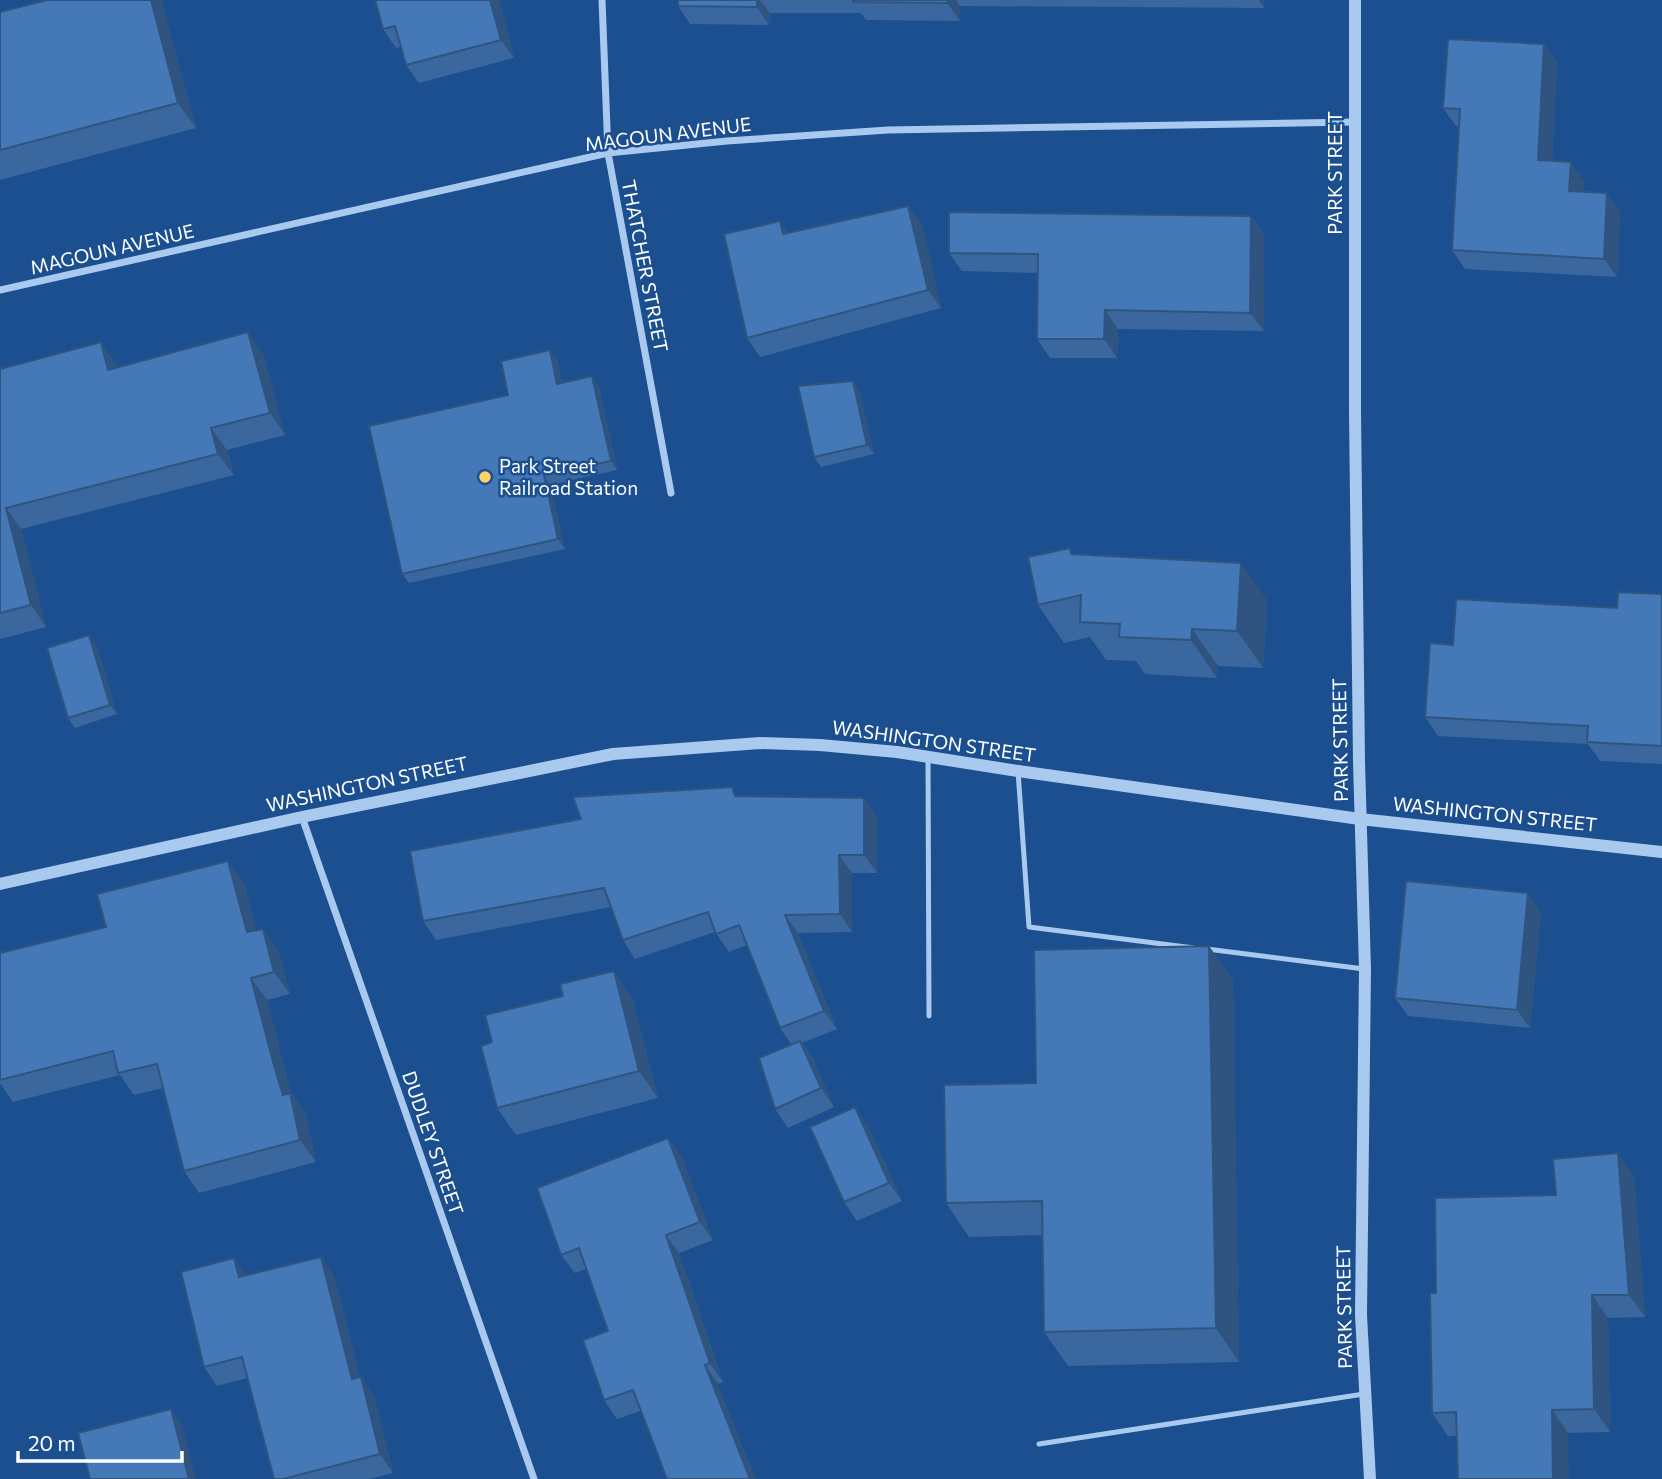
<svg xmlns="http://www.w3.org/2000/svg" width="1662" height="1479" viewBox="0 0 1662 1479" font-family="Commissioner,sans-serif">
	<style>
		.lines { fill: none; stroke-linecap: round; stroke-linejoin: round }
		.service { stroke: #a9c9ee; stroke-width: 5 }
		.minor { stroke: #a9c9ee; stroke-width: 7 }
		.tertiary { stroke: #a9c9ee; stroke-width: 12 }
		.wall { fill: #3a679d }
		.shaded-wall { fill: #305480 }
		.building { fill: #4478b7; stroke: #305480; stroke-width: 2 }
		.poi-dot { fill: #ffd166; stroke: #1b4f8f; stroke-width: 2.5 }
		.labels { text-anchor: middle; stroke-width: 5; stroke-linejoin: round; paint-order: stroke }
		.street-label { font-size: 19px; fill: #fff; stroke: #1b4f8f }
		.poi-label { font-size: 19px; fill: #fff; stroke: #1b4f8f; text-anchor: start }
	</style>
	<rect width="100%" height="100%" fill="#1b4f8f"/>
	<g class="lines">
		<!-- service -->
		<path class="service" d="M928,757L929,1016
			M1018,771L1029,927L1194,948
			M1207,949L1364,969
			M1039,1444L1364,1394"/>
		<!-- minor -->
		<path class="minor" d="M602,0L608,153L671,493
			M0,290L608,153L727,141L888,130L1354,122
			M302,817L534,1479"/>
		<!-- tertiary -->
		<path class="tertiary" d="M1355,0V411L1359,762L1365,969L1361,1315L1370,1479
			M0,884L302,817L613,754L760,743L820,745L897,752L1018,771L1360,819L1662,852"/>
	</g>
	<!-- wall -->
	<path class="wall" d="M47,0H161L196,128L0,180V12Z
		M499,0L514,58L419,83L406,65L401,47L396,48L383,29Z
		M678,0H1264V8L960,6V21L866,20L861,13H770L769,25L690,24L678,6Z
		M1544,44L1557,63L1552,161L1584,180L1583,192L1620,211L1617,277L1465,269L1452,250L1459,127L1456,126L1443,108Z
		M908,206L922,224L941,308L760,357L747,338L788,233Z
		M1251,216L1264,234V331L1118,329L1117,358H1050L1037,339L1038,273L962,271L949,253Z
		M263,354L285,435L227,450L234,475L21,529L46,627L0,639V369L116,364L117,367Z
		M557,359L562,383L599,386L617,470L550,485L565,549L409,583L402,574L508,395Z
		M859,390L874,454L821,467L814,457Z
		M1074,554L1267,600L1263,668L1218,666L1217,678L1145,674L1136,661L1106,660L1090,637L1064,643L1038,605Z
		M1662,594V764L1600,761L1588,744L1438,736L1425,717L1453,645L1617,608Z
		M96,644L117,714L75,728L68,718Z
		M738,796L877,816V873H852V932L798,933L837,1029L802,1043L813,1059L834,1107L788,1128L775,1109L791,1044L780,1028L747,945L729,952L715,932L635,959L623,940L611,907L436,940L423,921Z
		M244,883L256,930L278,950L290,994L267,1000L290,1091L306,1115L316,1162L199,1193L184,1171L163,1088L134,1095L120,1075L13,1102L0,1083V953L106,927Z
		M1541,912L1530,1028L1408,1016L1395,998Z
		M1209,946L1233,980L1239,1362L1068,1366L1044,1332L1043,1235L969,1237L946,1203L1036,1083Z
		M614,971L632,998L658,1098L516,1135L497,1108L563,996Z
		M868,1126L902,1201L857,1221L844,1202Z
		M682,1157L713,1240L679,1253L723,1382L617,1419L604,1400L608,1331L586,1269L575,1273L561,1255Z
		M1634,1176L1645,1317L1608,1318L1610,1432L1448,1436L1432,1413L1436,1293L1556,1195Z
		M234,1258L246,1276H334L360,1377L374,1396L393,1473L369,1479H274L247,1378L217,1386L204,1367Z"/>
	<!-- shaded-wall -->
	<path class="shaded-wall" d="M151,0H161L196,128L178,103Z
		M490,0H499L514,58L501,40Z
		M757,0H760L770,13L769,25L757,7Z
		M947,0H956L960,6V21L947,3Z
		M1259,0H1264V8Z
		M1544,44L1557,63L1551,179L1538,160Z
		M1571,162L1584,180L1582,210L1569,191Z
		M1607,193L1620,211L1617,277L1604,259Z
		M908,206L922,224L941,308L928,290Z
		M1251,216L1264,234V331L1250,313Z
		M780,221L793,240L783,234Z
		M1105,310L1118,329L1117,358L1104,339Z
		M248,332L263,354L285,435L270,413Z
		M101,342L116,364L123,392L108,370Z
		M550,350L557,359L564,393L557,384Z
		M592,376L599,386L617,470L611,461Z
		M853,381L859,390L874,454L867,445Z
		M211,428L227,450L234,475L218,454Z
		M544,475L550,485L565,549L558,539Z
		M6,508L21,529L46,627L31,605Z
		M1241,563L1267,600L1263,668L1237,631Z
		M1192,629L1218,666L1217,678L1191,640Z
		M89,635L96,644L117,714L110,705Z
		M864,798L877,816V873L864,855Z
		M839,855L852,873V932L840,914Z
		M228,861L244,883L262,954L247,932Z
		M1528,893L1541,912L1530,1028L1517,1010Z
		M785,915L798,933L837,1029L824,1011Z
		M263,929L278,950L290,994L274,972Z
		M1209,946L1233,980L1239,1362L1216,1328Z
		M614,971L632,998L658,1098L639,1071Z
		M251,978L267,1000L290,1091L306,1115L316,1162L300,1140L283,1095L275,1069Z
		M800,1041L813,1059L834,1107L821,1088Z
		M855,1107L868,1126L902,1201L889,1183Z
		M668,1138L682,1157L713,1240L700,1222Z
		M1618,1153L1634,1176L1645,1317L1629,1295Z
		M666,1235L679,1253L723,1382L710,1363Z
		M321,1257L334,1276L365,1398L352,1379Z
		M234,1258L247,1277H239Z
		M1592,1295L1608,1318L1610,1432L1594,1409Z
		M705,1365L718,1384L756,1479H750Z
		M361,1377L374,1396L393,1473L380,1454Z
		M171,1409L182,1425L196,1479H189Z
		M1552,1410L1568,1433L1569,1479H1553Z"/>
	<!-- building -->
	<path class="building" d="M47,0H151L178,103L0,150V12Z
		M375,0H490L501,40L406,65L395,26L383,29Z
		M678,0H757V7L678,6Z
		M853,0H947V3L853,2Z
		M1448,39L1544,44L1538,160L1571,162L1569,191L1607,193L1604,259L1452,250L1460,109L1443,108Z
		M908,206L928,290L747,338L724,234L780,221L783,234Z
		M949,212L1251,216L1250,313L1105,310L1104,339H1037L1038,254L949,253Z
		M248,332L270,413L211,428L218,454L6,508L31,605L0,613V369L101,342L108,370Z
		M550,350L557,384L592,376L611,461L544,475L558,539L402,574L369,426L508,395L501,361Z
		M853,381L867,445L814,457L798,386Z
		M1070,548L1071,554L1241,563L1237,631L1192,629L1191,640L1119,637L1120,624L1080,622L1081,595L1038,605L1028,557Z
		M1618,592L1662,594V746L1587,742L1588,726L1425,717L1430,643L1453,645L1456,599L1617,608Z
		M89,635L110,705L68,718L47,648Z
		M732,787L735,796L864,798V855H839L840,914L785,915L824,1011L780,1028L739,925L716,934L708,912L623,940L604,888L423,921L410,851L581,819L573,797Z
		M228,861L247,932L263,929L274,972L251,978L275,1069L283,1095L290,1093L300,1140L184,1171L157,1064L118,1073L113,1051L0,1080V953L106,927L97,894Z
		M1406,881L1528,893L1517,1010L1395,998Z
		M1209,946L1216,1328L1044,1332L1042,1201L946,1203L944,1085L1036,1083L1034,950Z
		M614,971L639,1071L497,1108L481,1046L492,1042L485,1015L563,996L560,984Z
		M800,1041L821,1088L775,1109L759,1058Z
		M855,1107L889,1183L844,1202L810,1127Z
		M668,1138L700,1222L666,1235L710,1363L705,1365L750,1479H667L633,1390L604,1400L583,1340L608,1331L579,1248L561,1255L537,1188Z
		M1618,1153L1629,1295H1592L1594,1409L1552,1410L1553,1479H1458L1456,1412L1432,1413L1430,1293H1436L1435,1198L1556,1195L1553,1159Z
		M321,1257L352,1379L361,1377L380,1454L283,1479H274L242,1357L204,1367L181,1272L234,1258L239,1277Z
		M171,1409L189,1479H90L78,1433Z"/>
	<!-- markers -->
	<circle class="poi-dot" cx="485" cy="477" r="7"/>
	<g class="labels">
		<!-- street labels -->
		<g class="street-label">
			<text transform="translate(668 134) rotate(-7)" y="7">MAGOUN AVENUE</text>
			<text transform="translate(1335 173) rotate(-90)" y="7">PARK STREET</text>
			<text transform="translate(112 249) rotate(-13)" y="7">MAGOUN AVENUE</text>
			<text transform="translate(645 266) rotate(79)" y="7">THATCHER STREET</text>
			<text transform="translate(1340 740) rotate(-91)" y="7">PARK STREET</text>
			<text transform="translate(934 741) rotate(8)" y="7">WASHINGTON STREET</text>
			<text transform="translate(367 784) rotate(-12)" y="7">WASHINGTON STREET</text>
			<text transform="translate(1495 814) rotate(6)" y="7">WASHINGTON STREET</text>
			<text transform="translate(433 1143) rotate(71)" y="7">DUDLEY STREET</text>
			<text transform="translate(1344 1307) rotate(-91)" y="7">PARK STREET</text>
		</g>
		<!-- poi labels -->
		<g class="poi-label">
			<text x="499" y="473">Park Street<tspan x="499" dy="22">Railroad Station</tspan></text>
		</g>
	</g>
	<!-- scale -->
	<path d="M18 1451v10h164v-10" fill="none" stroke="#ffffff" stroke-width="3.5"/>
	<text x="28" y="1451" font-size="21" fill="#ffffff" stroke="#1b4f8f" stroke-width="5" paint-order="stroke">20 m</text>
</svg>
